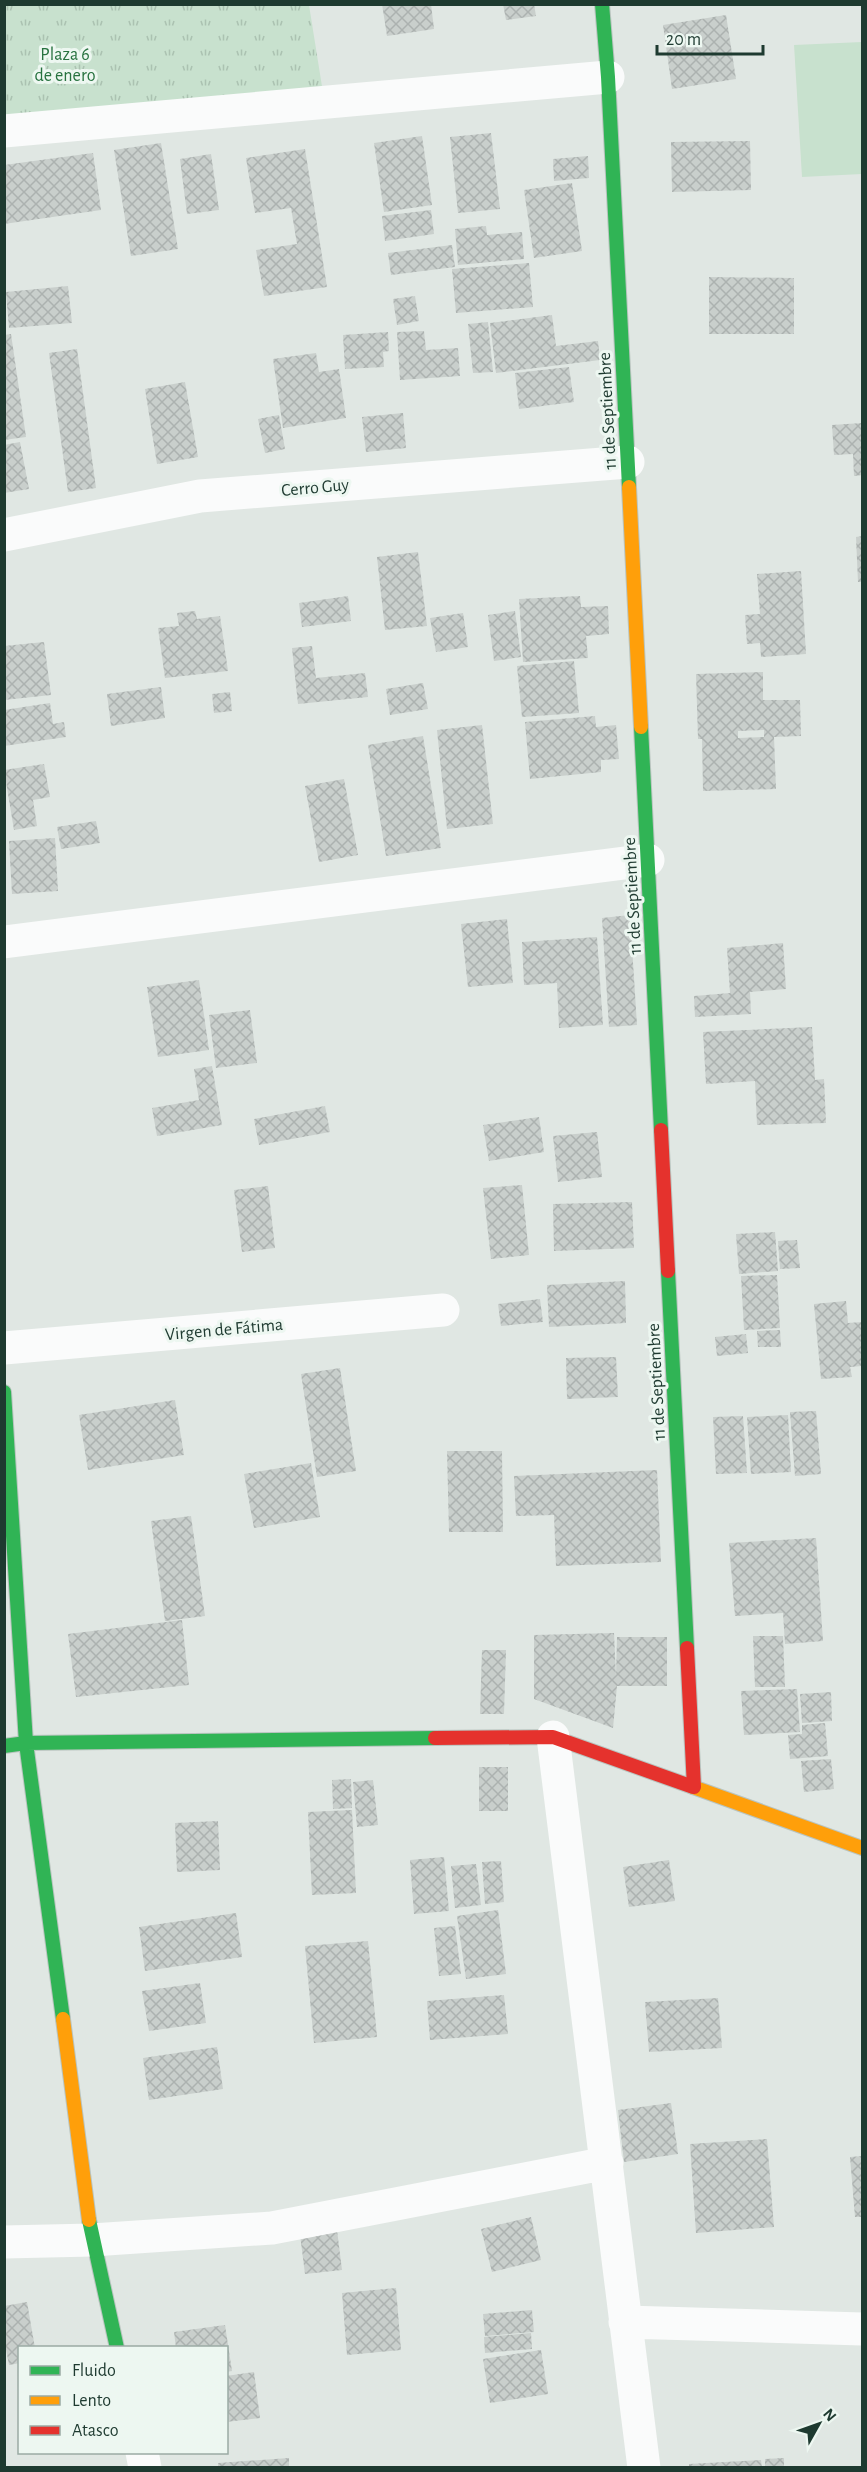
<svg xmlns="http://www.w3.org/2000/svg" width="867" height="2472" viewBox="0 0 867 2472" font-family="'Alegreya Sans',sans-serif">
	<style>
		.park { fill: url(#park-tufts) }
		.garden { fill: #c8e1ce }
		.building { fill: url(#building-cross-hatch); fill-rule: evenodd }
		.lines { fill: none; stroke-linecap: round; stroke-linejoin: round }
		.fast-casing { stroke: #b9c4bf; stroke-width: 16 }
		.slow-casing { stroke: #b9c4bf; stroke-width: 16 }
		.jam-casing { stroke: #b9c4bf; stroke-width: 16 }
		.street { stroke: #fafbfb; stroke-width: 33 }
		.fast { stroke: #30b455; stroke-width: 14 }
		.slow { stroke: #ff9f0a; stroke-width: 14 }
		.jam { stroke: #e5322d; stroke-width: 14 }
		.labels { text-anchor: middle; stroke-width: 6; stroke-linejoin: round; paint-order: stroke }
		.park-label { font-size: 18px; fill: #27723f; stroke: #edf7f1 }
		.street-label { font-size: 18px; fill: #1e3a30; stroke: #edf7f1 }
	</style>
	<defs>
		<pattern id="park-tufts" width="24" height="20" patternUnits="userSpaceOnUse" patternTransform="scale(1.5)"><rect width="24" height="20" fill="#c8e1ce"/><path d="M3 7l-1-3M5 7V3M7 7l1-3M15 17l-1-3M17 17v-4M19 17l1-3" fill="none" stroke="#abc2b1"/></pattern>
		<pattern id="building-cross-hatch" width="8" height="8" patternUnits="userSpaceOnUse" patternTransform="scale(1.5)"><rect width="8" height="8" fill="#c9cfcc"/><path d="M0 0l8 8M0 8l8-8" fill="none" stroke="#acb2b0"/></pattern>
	</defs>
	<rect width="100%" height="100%" fill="#e0e7e3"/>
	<!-- park -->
	<path class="park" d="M5,5H309L324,99L5,130Z"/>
	<!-- garden -->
	<path class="garden" d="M862,42V174L802,177L794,45Z"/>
	<!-- building -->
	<path class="building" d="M382,4H431L434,29L387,36Z
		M503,4H534L536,16L506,20Z
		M726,15L736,79L672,89L663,25Z
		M491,133L500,209L458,213L450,137Z
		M422,136L432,205L384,212L374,143Z
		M750,141L751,190L672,192L671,142Z
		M161,143L178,249L131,256L114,150Z
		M305,149L327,287L264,296L256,250L297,244L291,208L255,213L246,158Z
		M93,153L101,210L4,224V165Z
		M211,154L219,210L187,214L180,159Z
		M588,156L589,178L554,181L553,159Z
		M572,183L582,251L534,258L524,190Z
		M431,210L434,234L385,241L382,216Z
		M486,226L487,235L522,232L524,259L458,265L455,229Z
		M452,245L455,267L391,275L388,253Z
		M529,263L533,307L456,313L452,269Z
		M709,277L794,278V334H709Z
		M68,286L72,323L9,328L6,292Z
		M415,296L419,321L397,325L393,299Z
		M552,315L556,346L598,341L600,360L496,373L490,323Z
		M488,322L493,372L473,373L468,324Z
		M424,331L426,350L458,348L460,376L400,380L397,332Z
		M388,332L389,351L383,352L384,367L345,369L343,335Z
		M11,334L26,437L4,440V335Z
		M77,349L96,488L68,492L49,353Z
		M316,353L319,372L339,369L346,418L283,428L273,359Z
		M569,367L574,402L519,409L515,373Z
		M185,382L198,457L157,464L145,389Z
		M403,413L406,448L366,452L362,417Z
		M279,415L285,449L265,453L258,419Z
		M862,423V475L854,476L853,454L834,455L832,425Z
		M20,442L29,489L4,493V445Z
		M862,536V582H858L856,537Z
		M418,552L427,626L385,630L377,557Z
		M801,571L806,654L761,657L760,643L747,644L745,615L760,614L757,574Z
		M348,596L351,621L302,627L299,603Z
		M580,596L581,607L608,606L609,634L586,636L588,658L523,662L519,599Z
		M195,611L197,619L220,616L228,671L165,678L158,628L179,626L177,613Z
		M515,611L521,657L494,661L488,615Z
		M463,613L468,647L436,652L430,618Z
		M44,642L51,695L4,700V646Z
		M312,646L316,678L365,673L368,697L298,704L292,648Z
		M574,661L579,713L522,717L517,666Z
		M763,672V700H800L801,736L774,737L776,789L703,791L702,739H698L696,674ZM764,730V737L738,738V731Z
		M423,683L428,709L390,715L386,689Z
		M161,687L165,718L111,726L107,694Z
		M230,692L232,711L214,713L212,694Z
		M50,703L53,724L64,722L66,737L4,746V710Z
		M595,716L596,727L616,725L619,759L601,760V772L530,779L525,722Z
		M482,725L493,824L447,829L437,730Z
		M423,736L441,848L386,856L368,745Z
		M44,764L50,797L33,800L37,826L14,830L4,770Z
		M344,779L358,855L319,862L305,786Z
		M96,821L100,843L61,849L57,827Z
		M55,838L58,891L12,894L9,841Z
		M630,915L637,1025L609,1027L602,918Z
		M507,919L513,983L468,987L461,924Z
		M597,937L603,1025L559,1028L557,983L524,985L522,942Z
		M783,943L786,989L750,992L751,1014L695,1017L694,996L730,993L727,948Z
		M199,980L209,1050L158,1057L147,987Z
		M250,1010L257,1063L216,1068L209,1015Z
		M812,1027L815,1080L824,1079L826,1123L757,1125L755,1081L706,1084L703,1032Z
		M212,1066L222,1125L157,1136L152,1108L199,1100L194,1069Z
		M325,1106L330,1132L259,1145L254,1119Z
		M539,1117L544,1152L489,1161L483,1125Z
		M597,1132L602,1177L558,1182L553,1136Z
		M522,1185L529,1255L491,1259L483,1188Z
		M268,1186L275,1248L242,1252L234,1190Z
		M632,1202L634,1248L554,1251L553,1204Z
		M775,1232L778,1271L739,1274L736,1234Z
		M797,1240L800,1268L780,1269L778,1241Z
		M777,1275L780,1328L744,1330L741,1276Z
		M625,1281L626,1323L549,1327L547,1285Z
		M540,1299L543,1322L501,1326L498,1304Z
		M846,1301L848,1323L862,1322V1366L850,1367L852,1377L821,1379L814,1304Z
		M780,1330L781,1347H758L757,1331Z
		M746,1334L748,1353L717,1356L715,1337Z
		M616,1357L618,1397L567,1399L566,1358Z
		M340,1368L356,1471L317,1477L301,1374Z
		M175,1400L184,1455L88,1470L79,1415Z
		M816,1411L821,1474L795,1476L790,1412Z
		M788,1415L791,1472L751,1474L747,1417Z
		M743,1416L747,1473L716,1474L713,1417Z
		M447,1451H502L503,1532H449Z
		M311,1463L320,1517L254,1528L244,1474Z
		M657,1470L661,1562L556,1566L554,1515L516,1516L514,1476Z
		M191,1516L205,1616L165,1621L151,1521Z
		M816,1538L823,1641L785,1644L783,1613L735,1616L729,1543Z
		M182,1620L189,1685L76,1697L68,1634Z
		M614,1633L616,1677L617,1637H667V1686H617L613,1728L534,1699V1635Z
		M753,1636H783L785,1687H755Z
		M482,1650H506L504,1714H480Z
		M797,1689L800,1732L744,1735L741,1691Z
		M831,1692L832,1721L802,1723L800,1694Z
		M825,1723L828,1756L790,1759L788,1735L802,1734V1725Z
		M831,1759L834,1789L804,1792L801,1761Z
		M479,1767H508V1811H479Z
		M351,1779L352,1808L333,1809L332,1780Z
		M373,1780L378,1825L357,1827L353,1782Z
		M352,1810L356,1893L312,1895L308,1812Z
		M218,1821L220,1870L177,1872L175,1823Z
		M444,1857L449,1911L414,1914L410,1860Z
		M669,1860L675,1901L629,1907L623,1867Z
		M501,1861L504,1902L485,1904L482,1862Z
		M476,1864L481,1905L455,1908L451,1866Z
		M498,1910L506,1974L466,1979L457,1916Z
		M236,1913L242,1957L145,1971L139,1927Z
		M455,1926L461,1974L439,1976L434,1928Z
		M368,1941L377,2037L314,2043L305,1946Z
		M200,1983L206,2023L149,2031L142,1991Z
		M504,1995L508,2034L430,2040L427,2001Z
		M718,1998L722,2048L649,2052L645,2002Z
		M217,2047L223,2089L149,2100L143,2058Z
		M671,2103L678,2154L624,2162L618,2110Z
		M767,2139L774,2227L696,2233L690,2144Z
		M862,2156V2217H855L850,2157Z
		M531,2217L541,2260L492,2272L481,2229Z
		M336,2222L342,2270L305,2274L299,2227Z
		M396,2288L401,2350L347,2355L342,2293Z
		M27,2302L35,2348H20V2363L9,2365L4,2339V2306Z
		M532,2310L534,2332L485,2336L483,2314Z
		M225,2325L232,2371L226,2372V2348H176L174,2332Z
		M531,2333L532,2349L485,2353L484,2337Z
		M541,2350L548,2394L490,2403L483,2359Z
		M254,2372L260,2418L226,2422V2376Z
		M289,2458V2468H218V2463Z
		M784,2458V2468H765V2459Z
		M761,2460L762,2468H689V2464Z"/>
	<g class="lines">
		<!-- fast casing -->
		<g class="fast-casing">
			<path id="fast" d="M602,4L608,77L629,487
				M641,727L661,1130
				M668,1271L687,1648
				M4,1392L26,1743L63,2019
				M4,1746L26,1743L435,1738
				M89,2220L117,2348"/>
		</g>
		<!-- slow casing -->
		<g class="slow-casing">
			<path id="slow" d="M629,487L641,727
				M693,1787L862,1848
				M63,2019L89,2220"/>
		</g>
		<!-- jam casing -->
		<g class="jam-casing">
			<path id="jam" d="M661,1130L668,1271
				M687,1648L694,1787
				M435,1738L553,1737L693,1787"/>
		</g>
		<!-- street -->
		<path class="street" d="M4,131L608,77
			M4,535L200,496L628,462
			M4,942L648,860
			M4,1348L443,1310
			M553,1737L644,2468
			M4,2242L92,2240L272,2228L607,2163
			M625,2322L862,2329
			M142,2452L145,2468"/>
		<!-- fast -->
		<use href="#fast" class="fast"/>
		<!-- slow -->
		<use href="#slow" class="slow"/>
		<!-- jam -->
		<use href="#jam" class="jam"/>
	</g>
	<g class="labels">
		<!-- park labels -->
		<g class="park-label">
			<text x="65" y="60">Plaza 6<tspan x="65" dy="21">de enero</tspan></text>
		</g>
		<!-- street labels -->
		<g class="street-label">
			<text transform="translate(607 411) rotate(-93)" y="6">11 de Septiembre</text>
			<text transform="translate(315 487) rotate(-5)" y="6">Cerro Guy</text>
			<text transform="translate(632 896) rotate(-93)" y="6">11 de Septiembre</text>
			<text transform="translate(224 1329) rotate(-5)" y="6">Virgen de Fátima</text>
			<text transform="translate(656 1382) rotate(-93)" y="6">11 de Septiembre</text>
		</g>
	</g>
	<!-- border -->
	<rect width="867" height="2472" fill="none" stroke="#1e3a30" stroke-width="12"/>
	<!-- legend -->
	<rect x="18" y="2346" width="210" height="108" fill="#edf7f1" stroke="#9aaba4" stroke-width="1.5"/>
	<rect x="30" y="2366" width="30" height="9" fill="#30b455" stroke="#9aaba4" stroke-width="1.5"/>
	<text x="72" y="2376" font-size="18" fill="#1e3a30">Fluido</text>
	<rect x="30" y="2396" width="30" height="9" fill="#ff9f0a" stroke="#9aaba4" stroke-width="1.5"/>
	<text x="72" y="2406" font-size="18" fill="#1e3a30">Lento</text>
	<rect x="30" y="2426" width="30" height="9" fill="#e5322d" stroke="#9aaba4" stroke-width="1.5"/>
	<text x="72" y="2436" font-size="18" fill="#1e3a30">Atasco</text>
	<!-- north arrow -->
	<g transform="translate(819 2424) rotate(50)" stroke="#edf7f1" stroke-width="4.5" paint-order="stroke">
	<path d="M0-4.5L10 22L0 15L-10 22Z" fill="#1e3a30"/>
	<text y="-9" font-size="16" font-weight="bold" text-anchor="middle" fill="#1e3a30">N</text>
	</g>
	<!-- scale -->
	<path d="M657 45v9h106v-9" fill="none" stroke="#1e3a30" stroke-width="3"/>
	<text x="666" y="45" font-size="18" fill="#1e3a30" stroke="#edf7f1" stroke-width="4.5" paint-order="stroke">20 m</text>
</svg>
